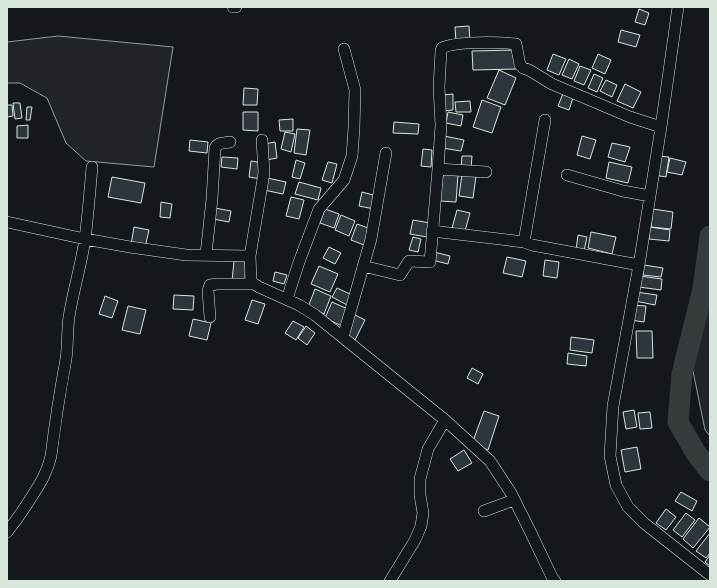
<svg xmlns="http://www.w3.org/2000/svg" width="717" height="588" viewBox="0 0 717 588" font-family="'DM Sans',sans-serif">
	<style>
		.green { fill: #202428; stroke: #939e99 }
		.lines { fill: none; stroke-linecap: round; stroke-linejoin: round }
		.river { stroke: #363b3e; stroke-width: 21 }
		.building { fill: #2c363c; stroke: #d8e6dc }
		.minor-casing { stroke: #d8e6dc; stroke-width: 12 }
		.minor { stroke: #14181c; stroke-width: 11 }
	</style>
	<rect width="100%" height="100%" fill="#14181c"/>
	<!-- green -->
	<path class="green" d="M58,36L173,47L154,167L86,161L66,143L47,98L20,83H7V42Z
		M710,275V436L705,430L692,366Z"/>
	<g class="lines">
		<!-- river -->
		<path class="river" d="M710,236L703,289L682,374L678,422L696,453L710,471"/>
	</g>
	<!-- building -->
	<path class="building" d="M639,9L649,13L645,25L635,22Z
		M469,26L470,41L456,42L455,27Z
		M621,30L640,35L636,47L618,42Z
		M516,50V69L473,70L472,51Z
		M553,54L566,59L559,75L547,70Z
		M598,54L611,60L605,74L592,68Z
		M569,59L579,64L572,79L562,75Z
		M580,66L591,70L584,85L574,81Z
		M499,70L516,78L505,105L487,98Z
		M594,74L603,78L597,92L588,88Z
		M606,80L617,85L612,97L600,91Z
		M625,84L641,92L633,108L617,101Z
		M244,88L258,89L257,105H243Z
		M564,91L574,95L569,110L558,106Z
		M453,94V110L442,111V95Z
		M482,100L501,107L492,133L473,127Z
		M470,101L471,112H456L455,102Z
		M13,103H20L22,118L15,119Z
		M7,105H12L13,116L7,117Z
		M27,107H32L30,120H26Z
		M243,112H258V131L243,130Z
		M448,112L463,115L461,126L446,123Z
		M293,119V131H280L279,120Z
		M394,122L419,124L418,134L393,133Z
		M28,125V138H17V126Z
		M297,129L310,130L306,155L294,153Z
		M285,132L295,134L291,152L281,149Z
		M444,136L464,140L461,151L442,148Z
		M582,136L596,140L590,159L577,155Z
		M190,140L208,142L207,153L189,151Z
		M275,142L277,158L266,160L264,144Z
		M612,143L630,147L625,162L608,157Z
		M423,149L432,150L431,167L421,166Z
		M462,156H472L471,168H461Z
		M657,156L669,157L666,177L654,175Z
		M222,157L238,158L237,169L221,167Z
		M670,158L686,162L682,175L667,172Z
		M296,160L305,163L300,179L292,177Z
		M251,161L263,163L261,179L249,177Z
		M328,162L337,164L332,183L322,180Z
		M609,162L632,167L628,183L606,178Z
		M443,174L458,175L456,202L440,201Z
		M462,174L476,176L473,198L459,196Z
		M112,177L145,183L141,203L108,197Z
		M267,178L286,182L283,194L264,190Z
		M299,182L321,188L318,200L295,194Z
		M362,192L377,196L374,209L359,206Z
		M291,197L304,200L299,219L286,216Z
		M161,202L172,204L170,218L160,217Z
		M215,208L231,211L229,222L213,219Z
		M325,209L339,214L334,228L320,223Z
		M653,209L673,212L671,229L651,227Z
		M457,210L470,213L465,231L452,228Z
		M341,215L355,221L349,236L335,230Z
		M413,220L430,223L427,237L410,234Z
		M357,224L371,229L364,245L351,240Z
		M134,227L149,230L145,248L131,245Z
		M650,227L670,230L669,241L649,239Z
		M591,232L616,237L612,254L588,248Z
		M578,235L587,237L584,251L576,250Z
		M413,237L421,239L418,252L409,250Z
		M329,247L341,253L335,264L323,258Z
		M434,252L450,256L448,264L432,260Z
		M507,257L526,261L522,277L503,273Z
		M545,260L559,262L557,278L543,276Z
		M234,261H246L245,282L232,281Z
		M644,265L663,268L661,277L643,275Z
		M319,266L338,274L330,292L311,284Z
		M275,272L287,275L284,284L273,281Z
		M640,276L662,279L661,290L639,287Z
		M337,288L352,295L347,305L332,297Z
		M315,289L331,296L324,314L308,307Z
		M636,292L657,295L655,305L635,301Z
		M174,295L194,296L193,310L173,309Z
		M105,296L118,301L112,318L99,314Z
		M252,300L265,304L258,324L245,320Z
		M332,302L350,310L342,326L325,318Z
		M632,305L646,306L644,322L630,320Z
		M128,306L146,310L140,334L122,330Z
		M355,315L365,320L355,340L345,334Z
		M193,319L211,323L207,340L189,336Z
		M293,321L304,327L296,340L285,333Z
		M306,326L315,333L307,345L298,338Z
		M636,331H652L653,358H637Z
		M571,337L594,340L592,353L570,350Z
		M568,353L587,356L586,366L567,364Z
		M472,368L483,374L478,384L467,378Z
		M634,410L637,427L626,429L623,412Z
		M484,411L499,416L488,450L472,444Z
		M650,412L652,428L640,429L638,413Z
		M637,447L641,469L625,472L621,450Z
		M464,450L472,463L458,471L450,459Z
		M681,492L697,501L692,511L675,501Z
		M666,509L676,517L666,530L656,523Z
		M686,513L695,520L682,537L673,530Z
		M699,518L710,527L693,548L683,539Z
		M710,533V553L706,558L696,551Z
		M710,555V566L705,562Z"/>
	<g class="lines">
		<!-- minor casing -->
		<g class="minor-casing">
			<path id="minor" d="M233,7H236
				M678,7L661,127L639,265L613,406L610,456L616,485L628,507L644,523L710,575
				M262,140L264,173L250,256L251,281L254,284L259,287L299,305L315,315L445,420L490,461L511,493L529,529L552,577L555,581
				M438,169L441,125L439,87L441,51L442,48C455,41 501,42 516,44L520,65L523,68L529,70L552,84L630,117L661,127
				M567,175L623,191L650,196
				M7,222L85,239L130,247L186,255L250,256
				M432,231L524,242L532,245L639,265
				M524,242L545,120
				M206,254L212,199L215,148C218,142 224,143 230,142
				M363,266L400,275L409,261L430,262L438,169L486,172
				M287,299L299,262L319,209L344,180L352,156L354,128L355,90L344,49
				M210,317L208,291L210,285L217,284H254
				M343,337L371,239L386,153
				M484,511L514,500
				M7,532C15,522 22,512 29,501C39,485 47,474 51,456C55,423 60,391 66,359C68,345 67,331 69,317C73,291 81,266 85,239C88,215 90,191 92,167
				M390,581L415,540L421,526L423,513L420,495V479L428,449L445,420"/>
		</g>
		<!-- minor -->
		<use href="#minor" class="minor"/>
	</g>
	<!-- border -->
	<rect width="717" height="588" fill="none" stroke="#d8e6dc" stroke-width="16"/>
</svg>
